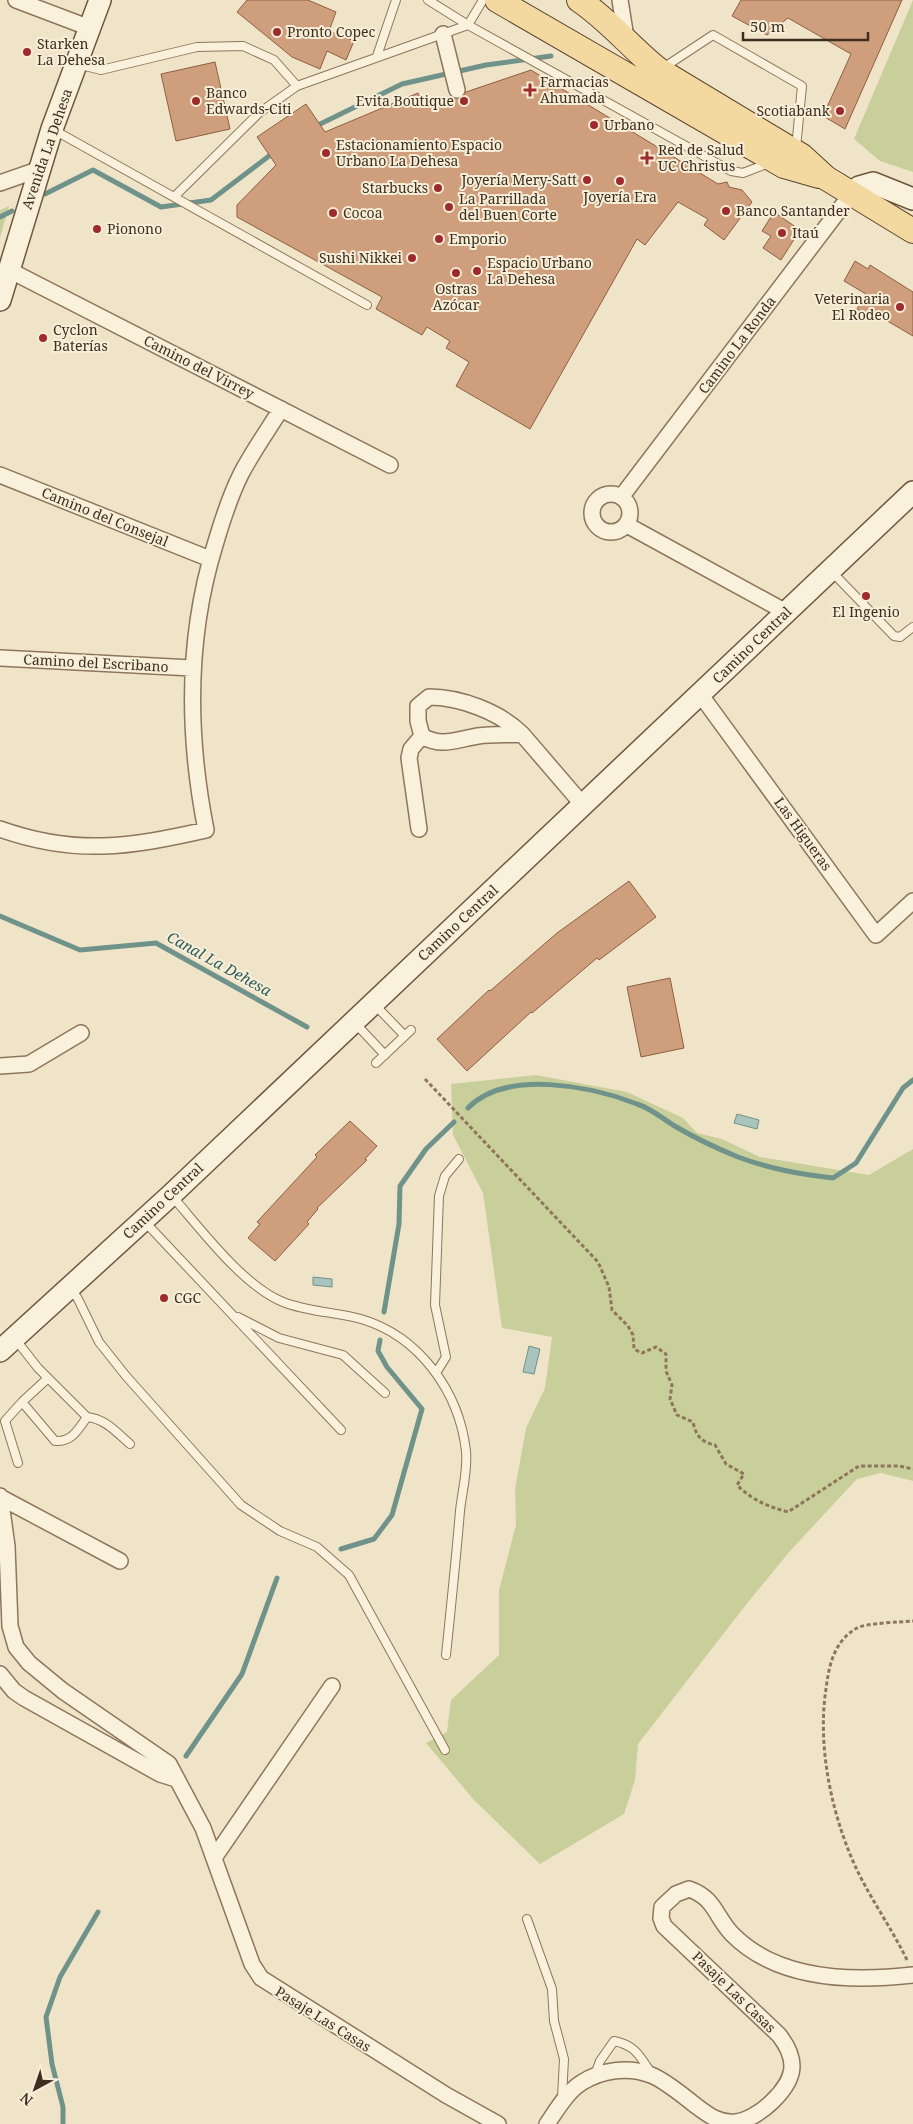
<svg xmlns="http://www.w3.org/2000/svg" width="913" height="2124" viewBox="0 0 913 2124" font-family="'Noto Serif',serif">
	<style>
		.green { fill: #c9cf9b }
		.water { fill: #a9c4bc; stroke: #6f938a }
		.lines { fill: none; stroke-linecap: round; stroke-linejoin: round }
		.stream { stroke: #6f938a; stroke-width: 5 }
		.building { fill: #cf9f7d; stroke: #8d5f41 }
		.lane-casing { stroke: #8d765c; stroke-width: 10 }
		.street-casing { stroke: #8d765c; stroke-width: 18 }
		.secondary-casing { stroke: #6f573f; stroke-width: 24 }
		.primary-casing { stroke: #5b4430; stroke-width: 26 }
		.path { stroke: #8d765c; stroke-width: 3; stroke-dasharray: 4 2.5; stroke-linecap: butt }
		.lane { stroke: #faf1dc; stroke-width: 8 }
		.street { stroke: #faf1dc; stroke-width: 15 }
		.secondary { stroke: #faf1dc; stroke-width: 21 }
		.primary { stroke: #f3d9a0; stroke-width: 24 }
		.poi-dot { fill: #9e2a2b; stroke: #f7eed8; stroke-width: 2 }
		.labels { text-anchor: middle; stroke-width: 4; stroke-linejoin: round; paint-order: stroke }
		.poi-label { font-size: 14px; fill: #3d2e20; stroke: #f7eed8; text-anchor: start }
		.street-label { font-size: 14px; fill: #3d2e20; stroke: #f7eed8 }
		.water-label { font-size: 15px; font-style: italic; fill: #2f5d5a; stroke: #f7eed8 }
	</style>
	<rect width="100%" height="100%" fill="#f0e4c8"/>
	<!-- green -->
	<path class="green" d="M913,0V172L880,161L854,139Z
		M9,206L0,238V210Z
		M536,1075L627,1092L683,1118L697,1133L722,1139L760,1157L869,1175L913,1149V1481L881,1473L857,1479L790,1551L745,1606L638,1744L635,1780L624,1814L540,1864L474,1800L426,1743L447,1732L451,1700L499,1655V1590L516,1525L515,1489L526,1428L545,1388L552,1337L502,1328L483,1193L453,1135L451,1084Z"/>
	<!-- water -->
	<path class="water" d="M737,1114L759,1120L757,1129L734,1123Z
		M313,1277L332,1279V1287L313,1285Z
		M529,1346L540,1349L534,1374L523,1372Z"/>
	<g class="lines">
		<!-- stream -->
		<path class="stream" d="M314,127L402,84L486,65L551,56
			M45,194L93,170L161,207L211,200L273,153
			M0,217L12,211
			M0,916L80,950L156,943L307,1027
			M468,1108C506,1069 591,1086 637,1104C650,1108 662,1118 673,1125C693,1137 716,1148 738,1157C770,1169 799,1174 833,1178L856,1163L903,1088L913,1080
			M384,1312L399,1224L400,1186L426,1149L454,1122
			M341,1549L374,1539L392,1515L422,1409L387,1367L378,1351L380,1340
			M186,1756L242,1674L277,1578
			M63,2124V2107L52,2064L46,2017L60,1977L98,1912"/>
	</g>
	<!-- building -->
	<path class="building" d="M247,0H308L336,12L329,31L354,41L346,60L327,51L320,69L292,57L237,12Z
		M741,0H902L845,129L823,116L851,54L788,18L767,35L732,16Z
		M215,62L230,129L176,141L161,74Z
		M531,70L718,184L727,182L729,187L742,190L752,202L724,240L704,225L708,219L678,202L645,245L637,239L530,429L456,386L469,362L446,348L450,341L427,327L422,335L376,309L382,297L237,217V205L276,165L257,137L306,104L325,132L418,93L424,106L451,97L460,99L466,92Z
		M774,212L800,230L781,260L763,248L771,236L762,231Z
		M855,261L868,269L870,265L913,292V336L872,312L870,316L857,309L866,294L844,281Z
		M629,881L656,917L599,960L597,958L532,1013L531,1012L467,1071L437,1039L489,990L490,991L557,933Z
		M670,978L684,1048L641,1057L627,987Z
		M350,1121L377,1146L365,1159L367,1160L317,1208L318,1209L307,1222L309,1224L275,1261L248,1238L260,1224L257,1222L317,1157L315,1155Z"/>
	<g class="lines">
		<!-- lane casing -->
		<g class="lane-casing">
			<path id="lane" d="M428,0L468,25L731,171L743,173L769,163
				M377,56L396,0
				M77,64L101,70L197,47L243,46L274,60L297,86
				M663,68L713,35L802,86L796,148
				M54,130L367,305
				M174,197L259,113L297,86L468,25L483,0
				M832,572L894,636L900,637L913,627
				M375,1005L405,1036
				M355,1023L385,1055
				M376,1063L411,1030
				M172,1196C200,1228 243,1286 283,1302C308,1312 336,1312 361,1319C419,1336 459,1391 466,1451C468,1470 462,1492 460,1511C456,1559 451,1607 446,1655
				M145,1222L341,1430
				M70,1287L78,1299L99,1342L126,1376L241,1505L280,1531L317,1547L349,1575L445,1750
				M238,1317L279,1338L343,1355L385,1393
				M16,1340L38,1368L87,1417C106,1419 117,1433 130,1444
				M436,1373L446,1357L435,1305L439,1196L445,1176L459,1159
				M48,1378L22,1402L55,1441C72,1442 78,1430 87,1417
				M18,1463L5,1421L22,1402
				M527,1919L552,1989L554,2021L564,2059L562,2098
				M595,2075L600,2061L614,2041C635,2045 640,2056 651,2073"/>
		</g>
		<!-- street casing -->
		<g class="street-casing">
			<path id="street" d="M16,0L90,28
				M620,0L626,38
				M443,34L457,90
				M0,183L40,169
				M9,270L390,465
				M0,475L210,559
				M592 513a19 19 0 1 1 38 0a19 19 0 1 1-38 0Z
				M622,496L852,193
				M627,525L786,612
				M0,658L192,668
				M700,694L876,935L913,901
				M522,734C507,735 493,734 478,736C458,739 442,748 422,736L418,721V706L429,697C460,697 500,712 522,734L583,805
				M0,829C76,856 130,847 206,830C187,734 186,639 215,545C222,521 230,496 241,474C253,451 268,430 281,409
				M419,829L409,758L411,749L422,736
				M0,1066L29,1064L81,1033
				M0,1496L7,1546L10,1626L16,1647L29,1663L63,1691L169,1764L203,1828L252,1964L261,1978L446,2095L498,2124
				M0,1497L120,1561
				M0,1674L14,1691L24,1698L160,1774L176,1779
				M214,1858L332,1686
				M547,2124C556,2111 567,2092 581,2083C601,2070 628,2066 651,2075C666,2081 682,2095 695,2105C707,2114 719,2124 736,2122C757,2120 792,2089 792,2066C792,2055 786,2044 779,2035L664,1926L661,1918L662,1907L676,1894L689,1889C715,1898 715,1916 732,1934C778,1981 853,1982 913,1975"/>
		</g>
		<!-- secondary casing -->
		<g class="secondary-casing">
			<path id="secondary" d="M852,193L859,187L873,183L913,199
				M0,300L52,129L100,0
				M0,1351L171,1195L913,492"/>
		</g>
		<!-- primary casing -->
		<g class="primary-casing">
			<path id="primary" d="M497,0L784,166L819,176
				M579,0C609,20 631,48 659,70L802,156L826,178L913,231"/>
		</g>
		<!-- path -->
		<path class="path" d="M425,1079L598,1262L609,1287L612,1310L628,1326L633,1335L634,1349L642,1353L656,1347L666,1354V1371L672,1385L670,1399L677,1415L693,1422C696,1436 701,1442 715,1445L726,1464L744,1474L737,1485C752,1500 767,1506 788,1512L859,1466H899L913,1469
			M907,1960C892,1929 872,1901 857,1870C832,1817 817,1747 826,1689C829,1665 834,1641 857,1628C865,1623 902,1622 913,1621"/>
		<!-- lane -->
		<use href="#lane" class="lane"/>
		<!-- street -->
		<use href="#street" class="street"/>
		<!-- secondary -->
		<use href="#secondary" class="secondary"/>
		<!-- primary -->
		<use href="#primary" class="primary"/>
	</g>
	<!-- markers -->
	<g class="poi-dot">
		<circle cx="277" cy="32" r="5"/>
		<circle cx="27" cy="52" r="5"/>
		<path d="M527.5 82.5h5v5h5v5h-5v5h-5v-5h-5v-5h5z"/>
		<circle cx="196" cy="101" r="5"/>
		<circle cx="464" cy="101" r="5"/>
		<circle cx="840" cy="111" r="5"/>
		<circle cx="594" cy="125" r="5"/>
		<circle cx="326" cy="153" r="5"/>
		<path d="M644.5 150.5h5v5h5v5h-5v5h-5v-5h-5v-5h5z"/>
		<circle cx="587" cy="180" r="5"/>
		<circle cx="620" cy="181" r="5"/>
		<circle cx="438" cy="188" r="5"/>
		<circle cx="449" cy="207" r="5"/>
		<circle cx="726" cy="211" r="5"/>
		<circle cx="333" cy="213" r="5"/>
		<circle cx="97" cy="229" r="5"/>
		<circle cx="782" cy="233" r="5"/>
		<circle cx="439" cy="239" r="5"/>
		<circle cx="412" cy="258" r="5"/>
		<circle cx="477" cy="271" r="5"/>
		<circle cx="456" cy="273" r="5"/>
		<circle cx="900" cy="307" r="5"/>
		<circle cx="43" cy="338" r="5"/>
		<circle cx="866" cy="596" r="5"/>
		<circle cx="164" cy="1298" r="5"/>
	</g>
	<g class="labels">
		<!-- poi labels -->
		<g class="poi-label">
			<text x="287" y="37">Pronto Copec</text>
			<text x="37" y="49">Starken<tspan x="37" dy="16">La Dehesa</tspan></text>
			<text x="540" y="87">Farmacias<tspan x="540" dy="16">Ahumada</tspan></text>
			<text x="206" y="98">Banco<tspan x="206" dy="16">Edwards-Citi</tspan></text>
			<text x="454" y="106" text-anchor="end">Evita Boutique</text>
			<text x="830" y="116" text-anchor="end">Scotiabank</text>
			<text x="604" y="130">Urbano</text>
			<text x="336" y="150">Estacionamiento Espacio<tspan x="336" dy="16">Urbano La Dehesa</tspan></text>
			<text x="658" y="155">Red de Salud<tspan x="658" dy="16">UC Christus</tspan></text>
			<text x="577" y="185" text-anchor="end">Joyería Mery-Satt</text>
			<text x="428" y="193" text-anchor="end">Starbucks</text>
			<text x="620" y="202" text-anchor="middle">Joyería Era</text>
			<text x="459" y="204">La Parrillada<tspan x="459" dy="16">del Buen Corte</tspan></text>
			<text x="736" y="216">Banco Santander</text>
			<text x="343" y="218">Cocoa</text>
			<text x="107" y="234">Pionono</text>
			<text x="792" y="238">Itaú</text>
			<text x="449" y="244">Emporio</text>
			<text x="402" y="263" text-anchor="end">Sushi Nikkei</text>
			<text x="487" y="268">Espacio Urbano<tspan x="487" dy="16">La Dehesa</tspan></text>
			<text x="456" y="294" text-anchor="middle">Ostras<tspan x="456" dy="16">Azócar</tspan></text>
			<text x="890" y="304" text-anchor="end">Veterinaria<tspan x="890" dy="16">El Rodeo</tspan></text>
			<text x="53" y="335">Cyclon<tspan x="53" dy="16">Baterías</tspan></text>
			<text x="866" y="617" text-anchor="middle">El Ingenio</text>
			<text x="174" y="1303">CGC</text>
		</g>
		<!-- street labels -->
		<g class="street-label">
			<text transform="translate(47 149) rotate(-71)" y="5">Avenida La Dehesa</text>
			<text transform="translate(737 345) rotate(-53)" y="5">Camino La Ronda</text>
			<text transform="translate(199 367) rotate(27)" y="5">Camino del Virrey</text>
			<text transform="translate(105 517) rotate(22)" y="5">Camino del Consejal</text>
			<text transform="translate(752 645) rotate(-44)" y="5">Camino Central</text>
			<text transform="translate(96 663) rotate(3)" y="5">Camino del Escribano</text>
			<text transform="translate(803 834) rotate(54)" y="5">Las Higueras</text>
			<text transform="translate(458 923) rotate(-43)" y="5">Camino Central</text>
			<text transform="translate(163 1201) rotate(-43)" y="5">Camino Central</text>
			<text transform="translate(734 1992) rotate(44)" y="5">Pasaje Las Casas</text>
			<text transform="translate(323 2019) rotate(32)" y="5">Pasaje Las Casas</text>
		</g>
		<!-- water labels -->
		<g class="water-label">
			<text transform="translate(219 964) rotate(29)" y="5">Canal La Dehesa</text>
		</g>
	</g>
	<!-- north arrow -->
	<g transform="translate(35 2089) rotate(220)" stroke="#f7eed8" stroke-width="4" paint-order="stroke">
	<path d="M0-4L9 19L0 12L-9 19Z" fill="#3d2e20"/>
	<text y="-8" font-size="14" font-weight="bold" text-anchor="middle" fill="#3d2e20">N</text>
	</g>
	<!-- scale -->
	<path d="M743 32v8h125v-8" fill="none" stroke="#3d2e20" stroke-width="2.5"/>
	<text x="750" y="32" font-size="15" fill="#3d2e20" stroke="#f7eed8" stroke-width="4" paint-order="stroke">50 m</text>
</svg>
